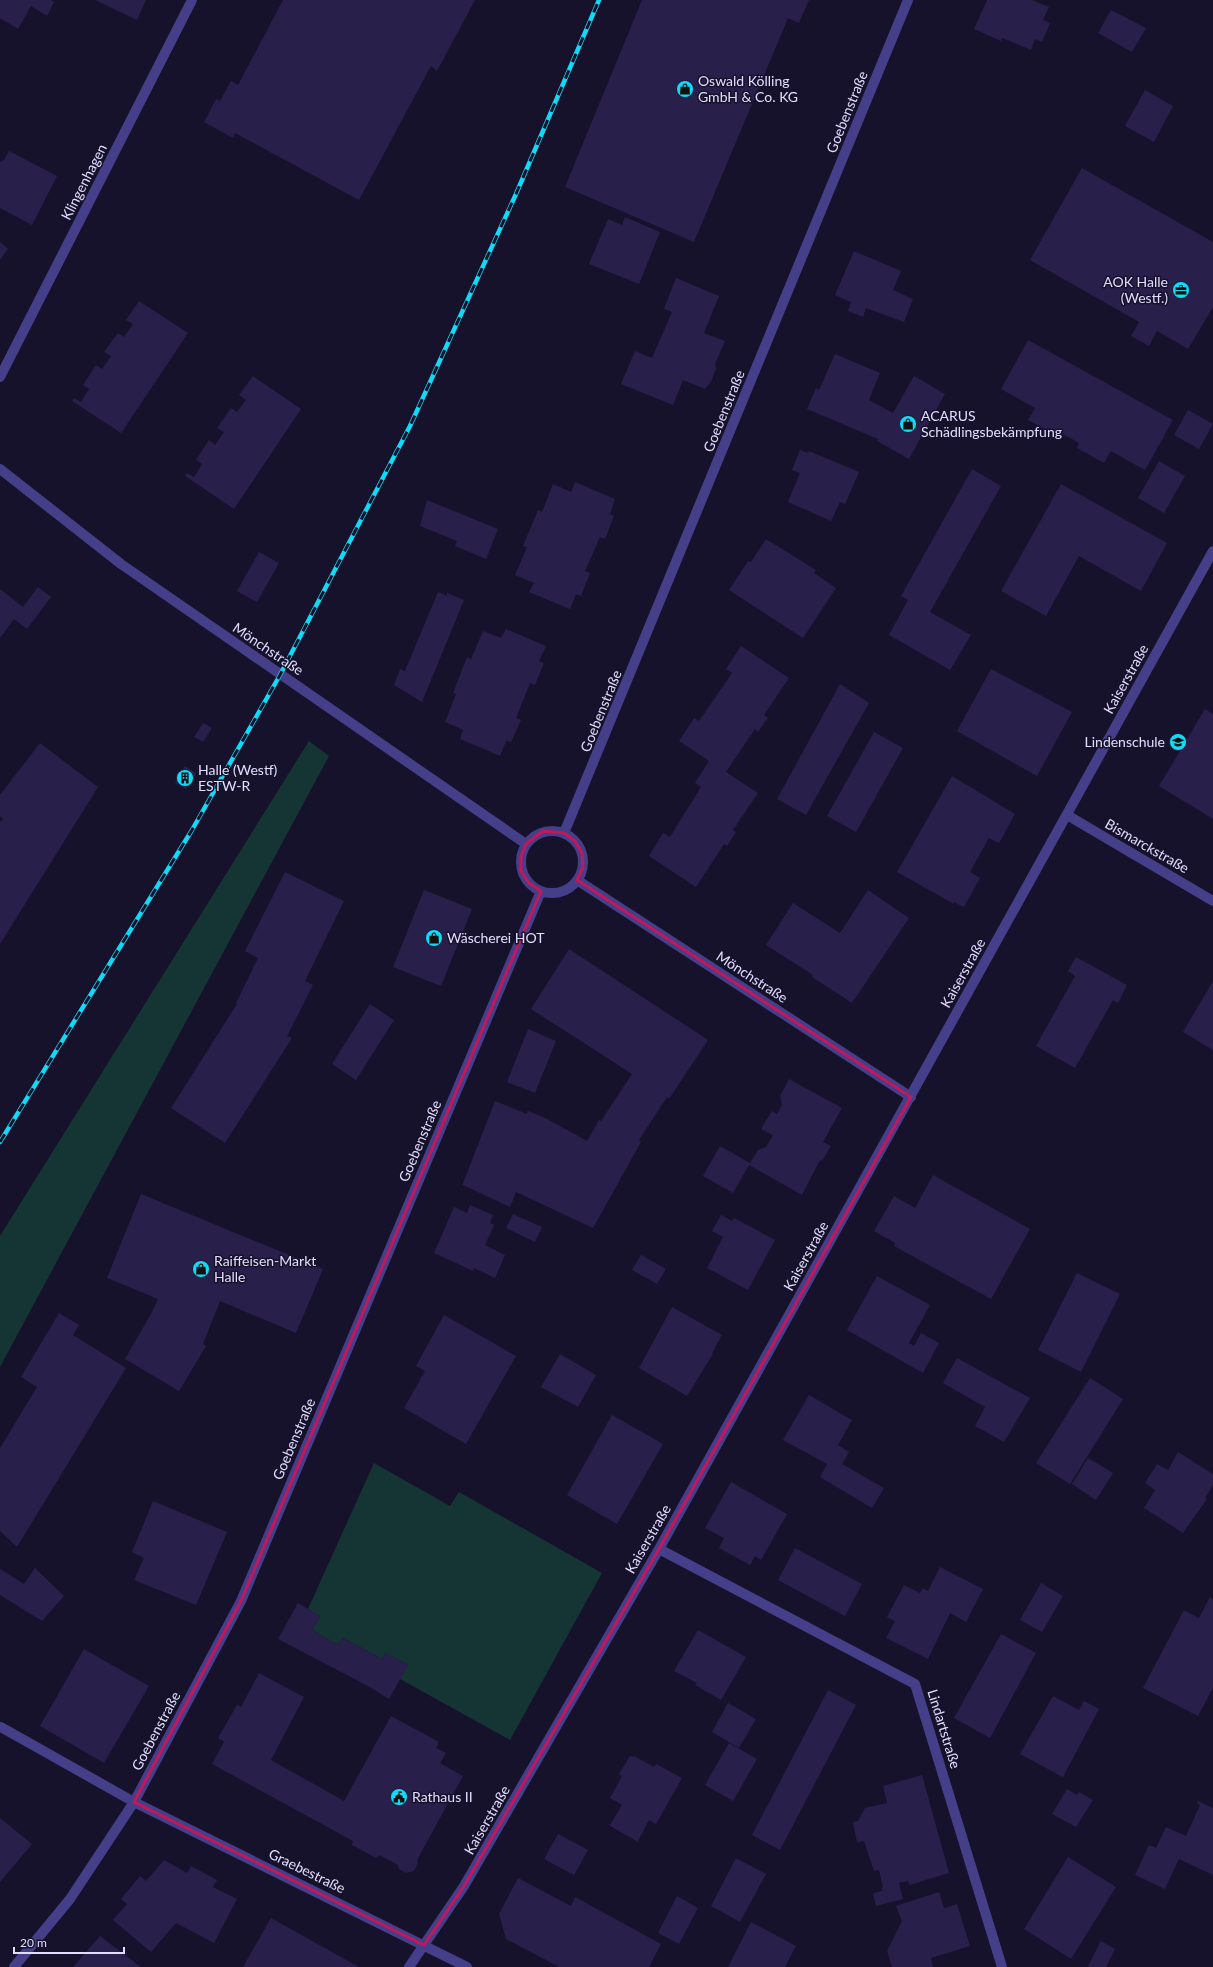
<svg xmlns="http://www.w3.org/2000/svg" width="1213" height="1967" viewBox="0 0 1213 1967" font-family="Lato,sans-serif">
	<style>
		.green { fill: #153534 }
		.building { fill: #291f4b }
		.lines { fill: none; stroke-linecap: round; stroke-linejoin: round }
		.lane { stroke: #443f88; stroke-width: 10 }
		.street { stroke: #443f88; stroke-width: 10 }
		.rail-casing { stroke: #10daf7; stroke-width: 4.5 }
		.rail { stroke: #17122b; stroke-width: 3; stroke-dasharray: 9; stroke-linecap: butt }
		.marked { fill: none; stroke: #c2185b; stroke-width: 3; stroke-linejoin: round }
		.labels { text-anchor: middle; stroke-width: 3; stroke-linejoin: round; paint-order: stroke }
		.poi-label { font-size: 14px; fill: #e2ddfe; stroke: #17122b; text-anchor: start }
		.street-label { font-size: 14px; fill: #e2ddfe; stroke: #17122b }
	</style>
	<rect width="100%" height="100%" fill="#17122b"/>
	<!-- green -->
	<path class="green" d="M309,741L329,756L0,1367V1236Z
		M374,1463L450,1506L459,1492L602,1573L510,1740L400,1679L408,1665L386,1653L382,1659L343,1638L338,1645L312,1630L320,1616L308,1609Z"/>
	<!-- building -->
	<path class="building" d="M0,0H51L54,2L47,16L31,6L18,29L0,18Z
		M95,0H146L137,20Z
		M283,0H475L437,71L431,66L359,200L235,133L233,138L204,122L216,99L220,101L231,81L238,85Z
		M642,0H809L799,23L788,18L694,242L565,187Z
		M987,0H1032L1049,7L1043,20L1050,23L1042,42L1035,39L1031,50L1002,38L1001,41L974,29Z
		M1111,10L1146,28L1132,52L1098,33Z
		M1145,90L1173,106L1154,142L1125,126Z
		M9,151L57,176L32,225L0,208V162L4,160Z
		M1082,168L1213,242V307L1188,349L1157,331L1149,346L1131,336L1139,322L1030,260Z
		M625,217L660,232L639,284L589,264L608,219L622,225Z
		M0,242L8,249L0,260Z
		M854,251L901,271L893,290L913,299L904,322L866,308L863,317L848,311L851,302L835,295Z
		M676,278L719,296L704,333L725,341L715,364L716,369L711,382L705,389L683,380L673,405L621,384L635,351L652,358L672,312L664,309Z
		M139,301L188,333L121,433L72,401L74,398L81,402L89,389L83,385L96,365L102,369L111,356L104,352L118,333L124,337L133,324L126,320Z
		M1028,340L1173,420L1145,470L1111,451L1104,463L1077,448L1079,443L1057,431L1055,435L1028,420L1035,408L1001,389Z
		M835,354L880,373L869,400L893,413L914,376L945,394L909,459L877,441L878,439L807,409L816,388L819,390Z
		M253,376L301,409L234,509L185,476L187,473L194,477L202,464L196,460L209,440L215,445L224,432L217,428L231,408L237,412L246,400L239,395Z
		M1188,410L1213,424L1199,449L1174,435Z
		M800,450L808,453L809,451L859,472L845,504L840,502L831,521L788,502L800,473L792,470Z
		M1159,461L1185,476L1164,513L1138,498Z
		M972,469L1001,486L930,612L971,635L950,670L889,635L908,600L901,596Z
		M575,482L615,499L610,514L614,516L605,539L600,537L585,571L590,573L581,596L576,594L570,609L529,592L534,583L515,575L527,547L523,546L538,510L542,512L553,484L571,492Z
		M1061,484L1167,543L1141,591L1079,556L1046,616L1001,591Z
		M427,500L498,529L486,559L455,546L457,541L420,526Z
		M766,539L816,570L814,573L836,588L803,638L729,590L748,561L751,562Z
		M259,552L279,563L257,602L237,591Z
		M38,587L51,597L27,629L14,619L0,638V589L23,607Z
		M438,592L447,596V593L464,600L422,702L394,685L400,669L405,671Z
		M506,629L546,646L539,661L544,663L535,685L530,683L516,718L521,720L511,742L506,741L500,756L460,739L463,730L445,722L456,694L453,693L467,657L471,659L483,631L501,638Z
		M741,646L789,678L764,715L768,718L758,732L755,729L726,772L758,793L733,830L736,832L727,846L724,844L696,887L649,856L663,833L670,837L701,787L695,783L709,761L679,741L694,718L699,721L732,673L726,669Z
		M991,669L1072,712L1037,776L957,731Z
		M840,684L869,703L806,815L777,799Z
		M1205,709L1213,714V819L1159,786Z
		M203,723L212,728L203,742L194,737Z
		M874,732L903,748L856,832L827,816Z
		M40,743L98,787L0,944V822L3,819L0,816V795Z
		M185,766L196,773L186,789L175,783Z
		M952,776L1015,814L999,843L989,838L970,872L980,878L964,907L954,902V904L897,872Z
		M285,872L344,901L305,981L313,985L287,1036L292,1038L225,1143L171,1108L237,1004L236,1003L258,958L245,951Z
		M424,890L472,909L441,986L393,967Z
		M868,890L909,918L852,1003L812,977L813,975L766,945L793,903L840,933Z
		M569,949L708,1040L669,1099L667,1097L639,1140L641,1142L593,1228L516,1192L510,1207L463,1185L462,1186L495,1101L527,1114L528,1111L547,1119L587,1141L599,1120L601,1121L632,1074L531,1009Z
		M1076,957L1127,985L1118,1003L1113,1000L1075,1068L1036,1046L1075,976L1068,971Z
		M1213,981V1050L1183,1032Z
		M370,1004L394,1020L356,1080L332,1064Z
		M528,1029L556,1041L535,1093L507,1082Z
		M789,1079L842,1108L823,1142L831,1146L822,1161L820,1160L802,1195L749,1165L733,1193L703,1176L720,1146L750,1163L758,1150L766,1147L773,1135L761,1129L772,1111L777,1114L782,1105L780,1096Z
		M933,1175L1030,1229L991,1299L894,1246L895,1243L874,1231L894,1196L915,1208Z
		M141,1194L323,1269L296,1333L220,1301L203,1344L206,1346L179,1391L125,1359L151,1314L158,1299L107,1278Z
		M470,1205L493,1215L490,1223L494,1225L485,1245L505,1255L495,1278L474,1268L473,1271L434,1253L454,1207L467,1213Z
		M513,1214L542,1227L535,1242L506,1228Z
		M721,1215L732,1221L734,1218L775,1240L748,1290L707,1268L723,1237L712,1231Z
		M641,1255L666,1269L657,1284L632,1270Z
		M1077,1273L1120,1294L1081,1372L1038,1350Z
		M877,1276L930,1305L909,1343L914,1346L921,1333L939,1343L923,1373L847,1330Z
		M672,1307L722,1335L712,1353L713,1354L687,1396L639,1368Z
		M59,1313L79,1325L73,1335L126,1368L17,1547L0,1531V1448L37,1387L21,1377Z
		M444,1315L516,1356L466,1444L404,1408L425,1371L416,1366Z
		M560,1354L596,1375L578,1407L541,1387Z
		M957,1358L1030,1398L1004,1442L975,1426L985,1407L943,1383Z
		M1090,1378L1123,1399L1070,1484L1036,1463Z
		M809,1395L852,1420L838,1445L849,1452L842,1464L884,1488L872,1508L820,1477L827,1464L783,1440Z
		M612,1415L663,1444L617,1524L567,1495Z
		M1178,1452L1213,1474V1485L1205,1498L1207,1499L1183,1533L1144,1508L1155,1490L1145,1483L1157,1464L1168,1470Z
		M1088,1458L1113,1473L1096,1500L1072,1484Z
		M731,1482L787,1514L761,1560L755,1556L750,1565L719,1548L724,1538L705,1528Z
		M153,1501L227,1532L196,1605L134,1580L144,1558L132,1552Z
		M795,1548L862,1584L845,1616L778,1580Z
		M940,1567L983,1589L966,1622L950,1613L928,1659L886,1638L895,1621L887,1617L904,1585L920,1593L923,1588L928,1591Z
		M35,1568L64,1596L42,1621L0,1595V1569L24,1584Z
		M1041,1583L1063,1596L1042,1632L1020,1620Z
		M1210,1597L1213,1599V1688L1198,1716L1143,1688L1184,1610L1199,1618Z
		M298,1603L320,1616L312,1630L338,1645L343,1638L382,1659L386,1653L408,1665L389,1699L368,1686L278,1639Z
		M698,1630L746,1657L721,1700L695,1685L697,1683L674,1671Z
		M1001,1634L1036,1653L990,1738L954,1718Z
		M84,1649L149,1686L104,1763L40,1726Z
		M259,1673L304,1697L271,1760L344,1801L391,1716L439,1742L436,1748L446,1753L440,1763L463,1776L417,1860L418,1863L414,1871L406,1873L399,1869L398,1865L379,1855L376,1858L352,1845L353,1841L212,1764L224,1742L218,1738L237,1705L241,1707Z
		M828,1690L856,1705L780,1850L752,1835Z
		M1053,1696L1079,1710L1084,1701L1099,1709L1063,1777L1020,1754Z
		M728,1703L756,1719L739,1748L712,1732Z
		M729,1743L757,1759L733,1801L705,1785Z
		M630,1756L633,1757L634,1756L654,1767L656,1764L682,1778L656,1824L649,1820L638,1841L640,1843L605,1823L610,1825L622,1805L610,1798L622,1776L619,1774Z
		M922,1775L949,1873L909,1885L908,1881L899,1883L903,1899L876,1906L873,1893L882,1891V1887H883L879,1870L874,1871L864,1841L857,1842L853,1822L858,1821L865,1808L887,1803L883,1786Z
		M1067,1789L1077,1795L1079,1792L1093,1800L1076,1827L1052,1814Z
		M1198,1801L1213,1808V1875L1179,1859L1165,1889L1135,1875L1149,1845L1156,1848L1166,1827L1186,1836L1200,1805L1197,1803Z
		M0,1818L32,1844L0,1882Z
		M558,1834L588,1850L574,1875L544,1859Z
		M1068,1857L1116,1887L1071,1959L1024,1929Z
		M736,1858L766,1874L740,1922L711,1906Z
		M164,1860L187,1873L191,1866L217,1880L213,1887L237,1899L214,1943L176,1923L151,1952L113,1920L127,1904L121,1899L140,1876L146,1881Z
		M518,1878L571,1906L575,1897L661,1944L649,1967H559L506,1939L499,1914Z
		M939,1892L944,1908L957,1904L970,1946L931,1958L933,1967H892L887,1951L902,1921L896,1906Z
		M677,1896L698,1908L679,1944L658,1933Z
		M271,1918L359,1967H243Z
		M751,1922L796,1946L785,1967H728Z
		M100,1936L141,1967H73Z
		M1101,1941L1115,1949L1106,1967H1090L1088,1966Z"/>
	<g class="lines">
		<!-- lane -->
		<path class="lane" d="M1,1727L134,1802"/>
		<!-- street -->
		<path class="street" d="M0,377L192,0
			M0,469L121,564L526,844
			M1067,815L1213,901
			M521 862a31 31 0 1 1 62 0a31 31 0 1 1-62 0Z
			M564,833L908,0
			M577,880L911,1097
			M659,1549L915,1684L1002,1967
			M134,1802L467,1967
			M14,1967L70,1899L134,1802L241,1601L541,891
			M409,1967L464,1886L659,1549L1213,551"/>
		<!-- rail casing -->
		<g class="rail-casing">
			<path id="rail" d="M0,1142L192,830L280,675L410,426L516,194L599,0"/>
		</g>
		<!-- rail -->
		<use href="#rail" class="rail"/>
	</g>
	<!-- marked area -->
	<path class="marked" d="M543,831L564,833L575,841L582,853L583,867L577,880L911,1097L659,1549L464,1886L424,1945L134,1802L241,1601L541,891L529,883L521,871V857L526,844Z"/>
	<!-- icons -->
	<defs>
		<g id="shop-disc" transform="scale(0.9)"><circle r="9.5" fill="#10daf7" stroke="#17122b"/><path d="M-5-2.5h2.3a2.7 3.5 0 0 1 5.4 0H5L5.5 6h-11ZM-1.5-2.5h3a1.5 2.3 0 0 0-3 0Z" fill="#111"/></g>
		<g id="office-disc" transform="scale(0.9)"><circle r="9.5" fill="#10daf7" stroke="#17122b"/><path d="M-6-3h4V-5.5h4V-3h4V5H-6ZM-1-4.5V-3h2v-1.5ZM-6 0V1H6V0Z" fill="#111"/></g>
		<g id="school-disc" transform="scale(0.9)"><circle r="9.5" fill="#10daf7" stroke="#17122b"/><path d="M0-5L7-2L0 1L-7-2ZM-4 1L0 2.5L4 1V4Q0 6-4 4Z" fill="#111"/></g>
		<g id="building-disc" transform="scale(0.9)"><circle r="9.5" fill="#10daf7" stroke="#17122b"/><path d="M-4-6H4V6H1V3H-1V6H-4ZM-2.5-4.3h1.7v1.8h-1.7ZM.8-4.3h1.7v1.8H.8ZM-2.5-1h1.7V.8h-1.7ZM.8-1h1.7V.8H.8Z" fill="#111"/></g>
		<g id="civic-disc" transform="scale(0.9)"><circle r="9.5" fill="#10daf7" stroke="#17122b"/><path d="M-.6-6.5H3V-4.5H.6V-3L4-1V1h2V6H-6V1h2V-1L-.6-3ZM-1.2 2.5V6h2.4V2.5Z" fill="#111"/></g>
	</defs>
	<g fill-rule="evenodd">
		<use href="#shop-disc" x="685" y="89"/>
		<use href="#office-disc" x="1181" y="290"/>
		<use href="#shop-disc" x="908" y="424"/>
		<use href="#school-disc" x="1178" y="742"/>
		<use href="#building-disc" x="185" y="778"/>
		<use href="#shop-disc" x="434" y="938"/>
		<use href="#shop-disc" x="201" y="1269"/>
		<use href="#civic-disc" x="399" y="1797"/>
	</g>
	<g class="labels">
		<!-- poi labels -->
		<g class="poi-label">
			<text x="698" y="86">Oswald Kölling<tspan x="698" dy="16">GmbH &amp; Co. KG</tspan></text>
			<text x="1168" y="287" text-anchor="end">AOK Halle<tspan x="1168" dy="16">(Westf.)</tspan></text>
			<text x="921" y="421">ACARUS<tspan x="921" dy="16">Schädlingsbekämpfung</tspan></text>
			<text x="1165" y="747" text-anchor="end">Lindenschule</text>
			<text x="198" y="775">Halle (Westf)<tspan x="198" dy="16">ESTW-R</tspan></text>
			<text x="447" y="943">Wäscherei HOT</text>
			<text x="214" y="1266">Raiffeisen-Markt<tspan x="214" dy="16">Halle</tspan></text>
			<text x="412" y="1802">Rathaus II</text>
		</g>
		<!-- street labels -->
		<g class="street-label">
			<text transform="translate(847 112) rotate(-68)" y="5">Goebenstraße</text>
			<text transform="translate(84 182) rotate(-63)" y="5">Klingenhagen</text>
			<text transform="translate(724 411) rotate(-68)" y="5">Goebenstraße</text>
			<text transform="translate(268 649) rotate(34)" y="5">Mönchstraße</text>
			<text transform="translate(1126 679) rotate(-61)" y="5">Kaiserstraße</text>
			<text transform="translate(601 711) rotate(-68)" y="5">Goebenstraße</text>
			<text transform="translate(1147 846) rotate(30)" y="5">Bismarckstraße</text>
			<text transform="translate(963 973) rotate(-61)" y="5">Kaiserstraße</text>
			<text transform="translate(752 977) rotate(33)" y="5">Mönchstraße</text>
			<text transform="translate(420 1141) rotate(-67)" y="5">Goebenstraße</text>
			<text transform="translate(806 1256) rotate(-61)" y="5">Kaiserstraße</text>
			<text transform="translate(294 1439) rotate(-67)" y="5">Goebenstraße</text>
			<text transform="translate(648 1539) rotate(-60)" y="5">Kaiserstraße</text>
			<text transform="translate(944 1729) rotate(73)" y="5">Lindartstraße</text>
			<text transform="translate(156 1731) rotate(-62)" y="5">Goebenstraße</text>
			<text transform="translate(487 1820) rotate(-60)" y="5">Kaiserstraße</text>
			<text transform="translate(307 1871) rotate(26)" y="5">Graebestraße</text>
		</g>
	</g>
	<!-- scale -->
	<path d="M14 1947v6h110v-6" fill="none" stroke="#e2ddfe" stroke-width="2"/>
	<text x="20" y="1947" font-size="12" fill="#e2ddfe" stroke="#17122b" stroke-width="3" paint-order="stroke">20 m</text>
</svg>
